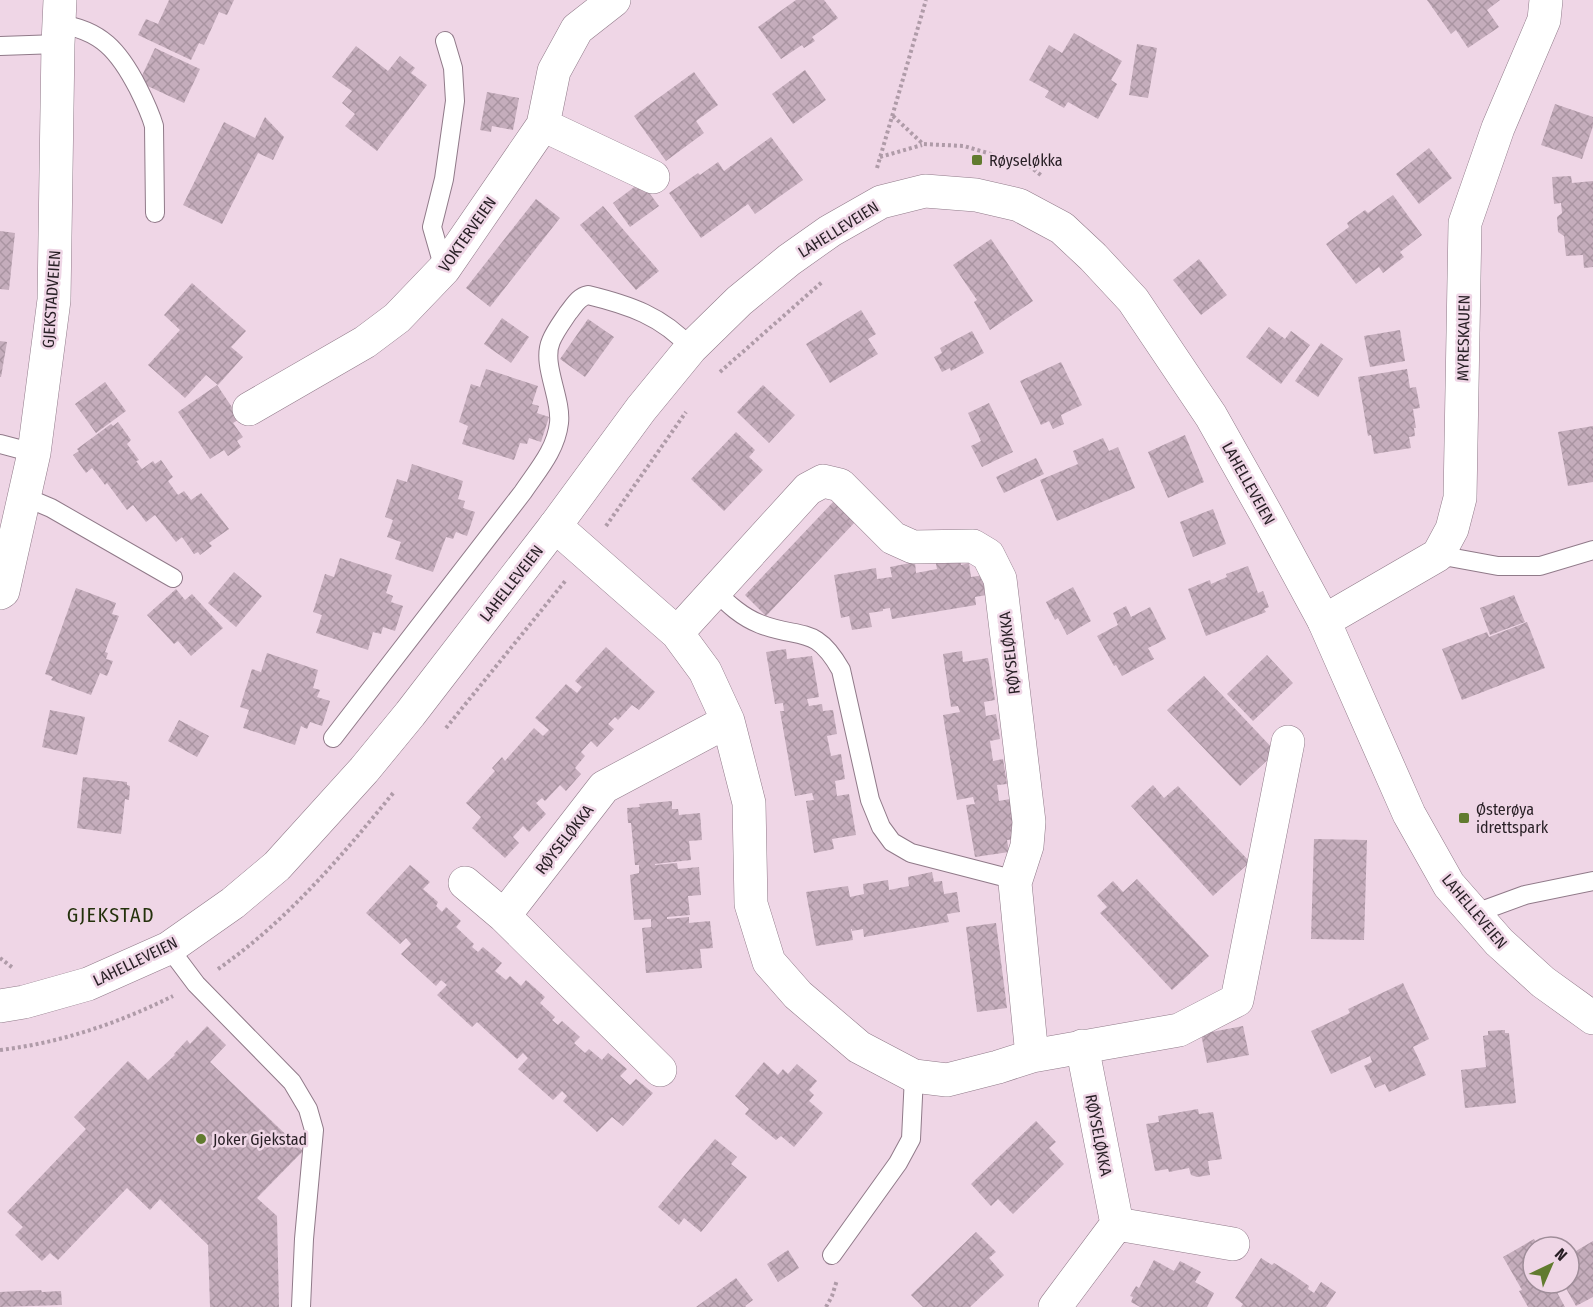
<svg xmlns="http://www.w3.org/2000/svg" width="1593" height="1307" viewBox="0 0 1593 1307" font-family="'Fira Sans Condensed',sans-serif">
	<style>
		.building { fill: url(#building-cross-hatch) }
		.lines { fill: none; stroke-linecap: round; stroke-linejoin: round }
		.lane-casing { stroke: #907a89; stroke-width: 20 }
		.street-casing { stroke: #907a89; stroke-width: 34 }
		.secondary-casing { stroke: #907a89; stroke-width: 34 }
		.path { stroke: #af9ba8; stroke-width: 4; stroke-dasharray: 3 3; stroke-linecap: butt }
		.lane { stroke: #fff; stroke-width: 18 }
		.street { stroke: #fff; stroke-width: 33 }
		.secondary { stroke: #fff; stroke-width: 33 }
		.poi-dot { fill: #617b2f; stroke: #efd6e6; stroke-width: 2 }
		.labels { text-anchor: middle; stroke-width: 5; stroke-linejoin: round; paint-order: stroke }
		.poi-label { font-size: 16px; fill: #281f25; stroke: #efd6e6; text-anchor: start }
		.street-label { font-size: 16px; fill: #281f25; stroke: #efd6e6 }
		.quarter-label { font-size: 20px; letter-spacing: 1.5px; fill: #24310c; stroke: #efd6e6 }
	</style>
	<defs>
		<pattern id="building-cross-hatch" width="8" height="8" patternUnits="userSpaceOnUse" patternTransform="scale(1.5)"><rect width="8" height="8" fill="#c5adbc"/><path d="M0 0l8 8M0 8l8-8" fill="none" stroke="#a994a1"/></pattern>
	</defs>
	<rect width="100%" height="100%" fill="#efd6e6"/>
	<!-- building -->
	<path class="building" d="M169,0H234L227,15L219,12L204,45L199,43L191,60L138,35L146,19L158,24Z
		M796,0H824L838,18L812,37L815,41L804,48L802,45L781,59L758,27Z
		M1427,0H1500L1487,10L1499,27L1468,48L1456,30L1451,34Z
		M1074,33L1122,61L1111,80L1117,84L1098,119L1068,102L1064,108L1045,97L1049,91L1029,80L1049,45L1062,53Z
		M1137,44L1157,48L1148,98L1129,95Z
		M356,46L388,71L400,56L415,68L411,73L427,85L377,151L345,126L355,114L342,103L352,91L332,77Z
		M155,48L200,69L184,103L139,82Z
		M805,70L826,100L793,124L772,94Z
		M694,72L718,105L696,121L704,133L666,161L634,116Z
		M487,92L519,98L513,130L492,126L491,132L480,130Z
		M1555,104L1593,117V126L1582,159L1541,145Z
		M265,117L284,137L273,160L258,153L222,224L183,205L224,122L255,138Z
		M771,137L803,180L755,214L748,204L701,238L669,193L698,173L700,175L718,162L724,171Z
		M1429,148L1452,178L1419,204L1396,174Z
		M1571,176L1572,183L1593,181V267L1584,268L1583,255L1566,256L1564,236L1558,232L1557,217L1562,213L1561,203L1554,204L1552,177Z
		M641,182L659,206L630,227L613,203Z
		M1393,195L1422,235L1400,252L1404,257L1383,273L1379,267L1356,284L1326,244L1349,227L1347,223L1365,210L1368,213Z
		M536,199L560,218L490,307L466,288Z
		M603,206L659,271L636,290L580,225Z
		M0,231L15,233L9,290L0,289Z
		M991,239L1033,301L990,330L974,302L977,300L953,265Z
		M1199,259L1227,295L1201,315L1173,280Z
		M192,283L246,331L231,347L243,357L218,385L206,375L185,398L148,365L180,330L164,315Z
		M861,310L876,334L868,339L878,354L830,383L806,344Z
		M502,318L529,337L511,363L484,344Z
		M588,319L614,337L585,377L560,359Z
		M1269,327L1285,339L1291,331L1310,345L1281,384L1246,357Z
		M1400,330L1405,361L1370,367L1364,336Z
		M972,331L984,353L951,371L950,368L942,372L934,357L942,353L940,348Z
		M0,341L7,342L1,377H0Z
		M1321,343L1343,359L1318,397L1295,381Z
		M1061,362L1082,405L1061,415L1064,424L1053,429L1049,421L1041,425L1020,381Z
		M486,369L538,386L532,404L539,406L537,413L549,417L541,442L529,438L527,444L520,443L514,460L462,444L468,426L459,422L471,384L480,387Z
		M1407,369L1410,388L1416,387L1420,408L1413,409L1416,428H1414L1415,436L1409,437L1411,448L1374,454L1371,435L1368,436L1358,377Z
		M105,382L126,411L96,433L75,404Z
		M217,385L240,419L233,423L243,437L237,441L241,447L228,456L224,450L210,459L178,412Z
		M763,385L795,415L769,443L737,412Z
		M989,403L1013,452L982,467L971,446L981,441L968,413Z
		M118,422L131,440L127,444L139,460L136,461L142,469L153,461L155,464L161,460L173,477L168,481L178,495L184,491L191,500L201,493L229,529L209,543L212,546L200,555L198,552L194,554L182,537L176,542L155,515L146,522L133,505L127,510L107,483L105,485L92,468L86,473L73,455L79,451L77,449L111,424L113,426Z
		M1593,426V482L1568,486L1558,432Z
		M736,432L755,450L749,457L763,470L724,511L691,479Z
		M1185,435L1204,482L1168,498L1148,452Z
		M1103,438L1109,451L1118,447L1135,488L1057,521L1040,480L1078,464L1073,451Z
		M1036,458L1044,474L1004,493L996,477Z
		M412,464L463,481L458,499L465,501L463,508L475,512L467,536L456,532L453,539L446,537L433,572L395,559L401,542L387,537L393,520L385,517L397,479L407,482Z
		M834,501L856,521L766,616L745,595Z
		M1213,509L1226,544L1193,557L1180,522Z
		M960,555L961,565L969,563L971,577L984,575L987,595L975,597L976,605L892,619L890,608L883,609V611L869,613L872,627L852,630L849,616L841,618L834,575L876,568L877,579L892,577L890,567L915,562L916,573L937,569L935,559Z
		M340,558L392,575L386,593L393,596L391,602L403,606L395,631L383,627L381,634L373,632L368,650L316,633L322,615L313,612L325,574L334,577Z
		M1248,566L1258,593L1263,591L1269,607L1264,609L1266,612L1206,636L1188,589L1210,580L1211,584L1227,577L1226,574Z
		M234,572L262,596L236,627L208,603Z
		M1073,587L1091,621L1067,635L1058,618L1055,620L1046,602Z
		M76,588L116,603L112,614L119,616L105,652L108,653L106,659L113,661L107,676L100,673L91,695L51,680L53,677L45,674Z
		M176,589L185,600L192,594L223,628L191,656L178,641L174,644L147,615Z
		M1514,595L1525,622L1490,635L1480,608Z
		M1126,606L1131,617L1150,607L1166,639L1148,648L1154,659L1122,676L1116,665L1114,666L1097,636L1118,625L1113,613Z
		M1527,622L1545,668L1462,700L1442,649L1487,632L1489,637Z
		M606,647L655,692L639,710L632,705L618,720L615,717L608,724L614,729L597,747L591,741L581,752L585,756L575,768L581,774L566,791L560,785L545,801L542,798L536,803L546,814L529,832L523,826L513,837L519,843L505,858L472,828L481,817L466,803L495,771L492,768L502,757L505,761L534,728L543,736L549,730L535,718L566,684L577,693L582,687L575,681Z
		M786,649L787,659L812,656L819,697L807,699L809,706L822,704L823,711L833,710L837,734L827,736L831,756L841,754L845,779L835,781L837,796L849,794L856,835L832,839L834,849L814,853L806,801L814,800L812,793L795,796L780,711H784L783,703L775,704L766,652Z
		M962,651L963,662L988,658L995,700L984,702L986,716L996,714L1000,739L990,741L993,761L1003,759L1007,784L997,785L999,801L1010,799L1016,839L1007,840L1009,852L975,857L966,805L975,804L973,797L957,800L943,715L960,712L958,706L951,707L943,654Z
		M267,653L318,670L313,688L320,690L317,697L330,701L322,726L310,722L307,729L301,726L295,745L243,728L249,710L240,707L252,669L261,672Z
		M1267,655L1293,683L1253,721L1227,694Z
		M1204,676L1276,752L1240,786L1167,710Z
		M50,710L85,717L77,755L42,747Z
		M179,720L209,736L197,757L168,741Z
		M83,777L127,782V785L130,786L129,800L125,799L121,834L77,828Z
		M1153,785L1164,798L1178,786L1250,862L1213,896L1131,806Z
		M672,801V809H678L679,815L700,813L702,840L689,841L691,860L655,864V865L677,863L678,869L699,867L701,895L688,896L690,915L667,917V919L689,917V923L710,921L713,948L700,949L702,968L646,973L642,928L651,927V919L634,920L630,875L639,873V865H635L631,823H628L627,808L640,807L639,804Z
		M1314,839L1367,840L1364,940L1311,939Z
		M410,865L430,882L423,889L438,902L436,906L442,912L446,907L461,921L456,927L474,944L472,947L478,952L483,947L502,963L495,971L506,980L510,976L521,986L526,980L545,997L540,1003L555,1017L552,1020L558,1025L562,1021L580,1037L574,1043L585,1053L589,1049L602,1060L608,1053L627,1069L620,1076L630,1085L636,1079L653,1093L623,1126L612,1117L597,1132L563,1101L567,1096L562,1091L553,1100L518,1069L528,1058L523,1053L517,1059L477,1022L472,1027L437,995L447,985L441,980L436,986L401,954L411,944L406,938L400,944L366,913Z
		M932,872L934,882L942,881L944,894L957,892L960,912L947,914L949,922L864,937L863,929L852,931V929H851L853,940L816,946L806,892L848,886L850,897L864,894L863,884L888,880L889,890L909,886L908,877Z
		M1137,879L1209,956L1172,990L1100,913L1107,907L1097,896L1113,881L1123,892Z
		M996,923L1007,1008L977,1012L966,927Z
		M1403,983L1429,1039L1413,1047L1426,1075L1389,1092L1385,1084L1375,1088L1364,1066L1372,1062L1370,1056L1331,1074L1311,1031L1350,1013L1348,1009Z
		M207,1026L226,1045L210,1062L303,1151L257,1198L277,1216L279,1307H210L208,1245L160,1199L150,1210L127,1188L58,1260L50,1253L42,1261L15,1235L23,1227L7,1212L86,1129L74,1117L128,1061L148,1080L175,1055L174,1054L187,1040L190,1044Z
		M1243,1026L1249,1055L1207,1063L1201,1034Z
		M1505,1030V1033H1509L1516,1103L1465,1108L1461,1070L1486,1067L1483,1036L1488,1035V1031Z
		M764,1062L778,1075L783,1069L788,1074L797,1064L817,1081L809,1090L814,1095L809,1101L823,1113L794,1147L781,1136L776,1140L745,1114L749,1109L735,1096Z
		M1198,1109L1199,1114L1213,1112L1222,1159L1208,1161L1210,1175L1197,1177L1191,1175L1189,1168L1169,1172L1168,1169L1155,1171L1146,1124L1159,1122L1158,1116Z
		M1036,1121L1056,1142L1049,1148L1064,1164L1013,1214L998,1199L991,1206L971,1184Z
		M715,1139L737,1157L731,1164L747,1177L701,1232L684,1218L679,1225L658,1207Z
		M976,1232L996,1252L989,1258L1004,1275L970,1307H923L911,1295Z
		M1534,1239L1539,1247H1533V1283H1552L1565,1307H1528L1519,1291L1522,1290L1503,1257Z
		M1593,1241V1297L1576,1306L1563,1283H1569V1255Z
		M788,1250L799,1268L778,1282L767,1264Z
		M1261,1258L1272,1265L1274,1263L1292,1274L1309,1286L1308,1289L1314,1293L1321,1282L1336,1292L1326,1307H1241L1243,1304L1235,1298Z
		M1154,1260L1174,1271L1180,1261L1201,1272L1195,1282L1214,1293L1207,1307H1140L1131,1302L1133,1297L1130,1296L1136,1286L1139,1288Z
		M736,1278L753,1300L745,1306L746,1307H696Z
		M41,1290L42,1292L61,1291L62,1305L0,1307V1292Z"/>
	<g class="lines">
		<!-- lane casing -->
		<g class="lane-casing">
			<path id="lane" d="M59,24C101,30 119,51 138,88C144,100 150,112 154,126L155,213
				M0,46L58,44
				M444,269L432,227L444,179L455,101L453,68L445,41
				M0,444L34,453
				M25,497L51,508L173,578
				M1438,555L1498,566H1540L1593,550
				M715,591C728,604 742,617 760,624C801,640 815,624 841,670L870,800L881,827L892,842L911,853L1004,877L1015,883
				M333,738L523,492C537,471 556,450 559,423C562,398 541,364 551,341C555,331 562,322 568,313C574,306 578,297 588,295C629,305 662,316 691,348
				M1473,914L1525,895L1593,881
				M169,948L196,984L292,1082L308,1109L314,1130L304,1239L301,1307
				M832,1255L898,1163L911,1139L914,1076"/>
		</g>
		<!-- street casing -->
		<g class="street-casing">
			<path id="street" d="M543,125L653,177
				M249,409L365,342L397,318L444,269L543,125L554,71L577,29L614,0
				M555,526L677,633L705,671L728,721L749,803L751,904L769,962L798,995L859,1047L914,1076L947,1080L998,1067L1032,1056L1179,1030L1237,1000L1288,742
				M1324,621L1438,555L1452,529L1460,498L1465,223L1498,128L1544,20L1546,0
				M677,633L808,489L823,481L840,485L893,538L913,547L973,546L988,555L1000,579L1029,822L1027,846L1015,883L1032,1056
				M465,883L504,916L660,1070
				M504,916L604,787L728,721
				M1117,1224L1233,1244
				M1055,1307L1117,1224L1082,1046"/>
		</g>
		<!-- secondary casing -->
		<g class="secondary-casing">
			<path id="secondary" d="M0,593L3,591L34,453L54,300L58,44L60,0
				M0,1006L24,1002L88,984L169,948L233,903L277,866L364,770L410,714L555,526L641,409L691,348L739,301L789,260L830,231L881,202L925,191L976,195L1019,205L1062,228L1093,257L1133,300L1211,416L1265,512L1324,621L1409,814L1449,885L1499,942L1543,982L1593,1018"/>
		</g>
		<!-- path -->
		<path class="path" d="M893,116L923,144L964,146L1028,165L1042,176
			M880,157L922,145
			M877,168L926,0
			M720,372L822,282
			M606,526L686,412
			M446,728L566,580
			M0,958L13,968
			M218,969C287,921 341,857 394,792
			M0,1050C60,1043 119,1023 173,996
			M826,1307L832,1296L837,1280"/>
		<!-- lane -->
		<use href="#lane" class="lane"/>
		<!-- street -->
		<use href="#street" class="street"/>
		<!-- secondary -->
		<use href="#secondary" class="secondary"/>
	</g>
	<!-- markers -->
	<g class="poi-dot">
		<rect x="971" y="154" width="12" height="12" rx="3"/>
		<rect x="1458" y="812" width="12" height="12" rx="3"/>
		<circle cx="201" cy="1139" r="6"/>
	</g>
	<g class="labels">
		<!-- poi labels -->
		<g class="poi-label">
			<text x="989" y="166">Røyseløkka</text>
			<text x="1476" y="815">Østerøya<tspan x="1476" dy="18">idrettspark</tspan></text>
			<text x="213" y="1145">Joker Gjekstad</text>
		</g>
		<!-- street labels -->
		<g class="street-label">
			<text transform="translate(838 229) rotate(-32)" y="6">LAHELLEVEIEN</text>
			<text transform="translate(467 234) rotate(-55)" y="6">VOKTERVEIEN</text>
			<text transform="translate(51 299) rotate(-86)" y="6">GJEKSTADVEIEN</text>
			<text transform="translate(1463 338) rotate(-89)" y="6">MYRESKAUEN</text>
			<text transform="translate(1249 483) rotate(61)" y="6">LAHELLEVEIEN</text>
			<text transform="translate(511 583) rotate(-52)" y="6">LAHELLEVEIEN</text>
			<text transform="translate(1009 653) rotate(-97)" y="6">RØYSELØKKA</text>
			<text transform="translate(564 839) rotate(-52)" y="6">RØYSELØKKA</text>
			<text transform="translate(1475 911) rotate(50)" y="6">LAHELLEVEIEN</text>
			<text transform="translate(135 961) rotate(-26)" y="6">LAHELLEVEIEN</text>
			<text transform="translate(1099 1135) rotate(79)" y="6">RØYSELØKKA</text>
		</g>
		<!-- quarter labels -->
		<g class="quarter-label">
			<text x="111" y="922">GJEKSTAD</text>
		</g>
	</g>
	<!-- north arrow -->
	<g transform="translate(1551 1265) rotate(44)"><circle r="28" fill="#efd6e6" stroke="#9f8d99" stroke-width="1.5"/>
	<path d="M0-4.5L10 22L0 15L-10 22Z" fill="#617b2f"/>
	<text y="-9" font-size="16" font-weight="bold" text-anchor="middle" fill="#281f25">N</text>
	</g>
</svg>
